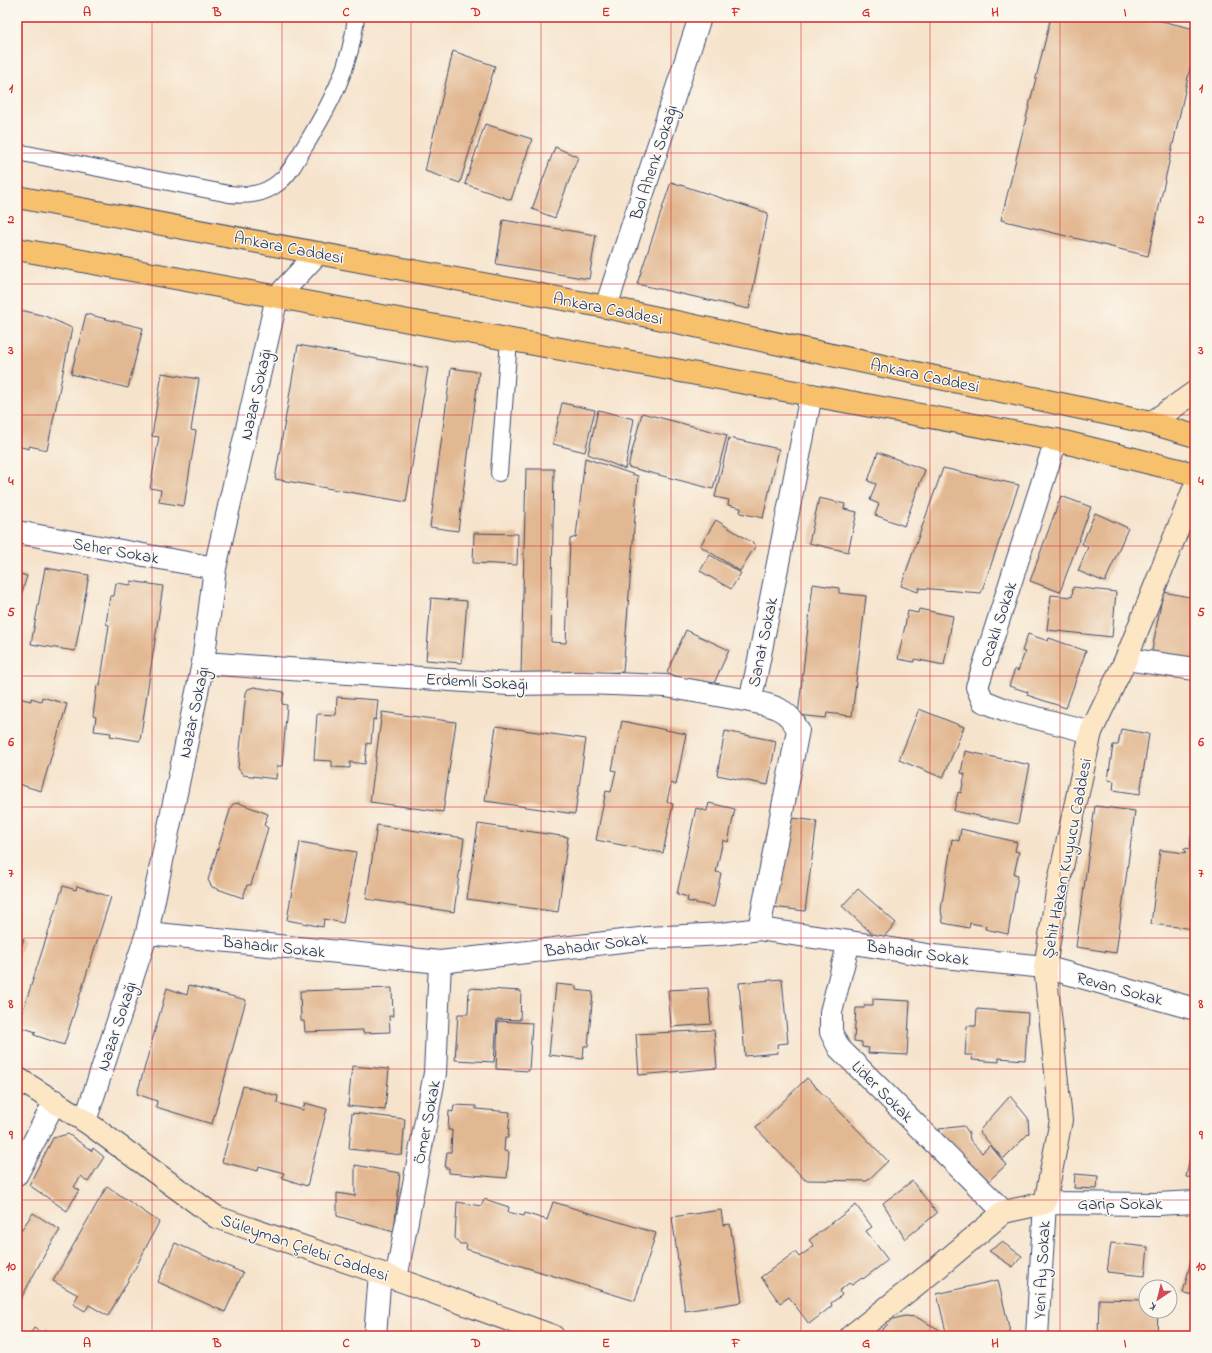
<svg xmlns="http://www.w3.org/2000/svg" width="1212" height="1353" viewBox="0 0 1212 1353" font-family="'Indie Flower',sans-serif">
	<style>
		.building { fill: #e2b892 }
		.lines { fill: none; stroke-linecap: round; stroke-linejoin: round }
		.lane-casing { stroke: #3c4a6e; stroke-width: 18 }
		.street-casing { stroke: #3c4a6e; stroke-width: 24 }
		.secondary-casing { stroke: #3c4a6e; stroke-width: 24 }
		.primary-casing { stroke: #3c4a6e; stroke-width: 24 }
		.lane { stroke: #fff; stroke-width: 16 }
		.street { stroke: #fff; stroke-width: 22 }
		.secondary { stroke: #fce6c4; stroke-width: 22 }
		.primary { stroke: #f7c06c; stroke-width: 22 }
		.grid { fill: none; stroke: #d62828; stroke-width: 1; stroke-opacity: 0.55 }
		.labels { text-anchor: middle; stroke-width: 3; stroke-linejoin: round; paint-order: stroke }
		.street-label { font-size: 17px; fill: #1b2f5e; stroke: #fbf7ec }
		.neatline { fill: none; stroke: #d62828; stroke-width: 1.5 }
		.grid-label { font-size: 13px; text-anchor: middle; font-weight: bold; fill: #d62828 }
	</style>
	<rect width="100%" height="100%" fill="#fbf7ec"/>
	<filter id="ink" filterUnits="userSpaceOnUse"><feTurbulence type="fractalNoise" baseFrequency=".025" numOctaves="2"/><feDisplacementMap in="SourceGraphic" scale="8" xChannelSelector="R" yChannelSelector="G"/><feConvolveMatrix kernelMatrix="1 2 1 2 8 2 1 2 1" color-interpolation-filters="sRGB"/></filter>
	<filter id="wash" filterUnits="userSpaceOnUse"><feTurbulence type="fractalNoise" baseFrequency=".012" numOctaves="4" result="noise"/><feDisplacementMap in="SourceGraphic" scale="16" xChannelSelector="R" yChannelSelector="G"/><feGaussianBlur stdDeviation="0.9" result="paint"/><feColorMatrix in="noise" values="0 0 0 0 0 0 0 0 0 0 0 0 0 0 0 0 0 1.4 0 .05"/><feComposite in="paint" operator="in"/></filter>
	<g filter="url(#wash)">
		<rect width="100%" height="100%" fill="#f6e3cc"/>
		<g id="blocks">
			<!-- building -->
			<path class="building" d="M1051,17H1144L1195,29V46L1148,256L1001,220Z
				M453,51L495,66L460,183L425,171Z
				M485,124L532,139L511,200L465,184Z
				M555,147L578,157L555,218L532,209Z
				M671,182L768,213L749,309L637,284Z
				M503,220L596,235L589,279L496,264Z
				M17,311H25L45,316L72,328L47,450L29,446V449L17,446Z
				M86,314L143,328L128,388L71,374Z
				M298,345L428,368L406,502L275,479Z
				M451,368L479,372L458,531L430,527Z
				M162,373L199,379L191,430L196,431L184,506L159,502L161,490L150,488L159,437L152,436Z
				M562,403L595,410L585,452L553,444Z
				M598,410L634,419L625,469L588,454Z
				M642,413L727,435L713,489L628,467Z
				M729,438L779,449L763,518L740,513L741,508L728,505L729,500L715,497Z
				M878,452L925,470L904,526L875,515L879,504L870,500L876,484L868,481Z
				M585,458L638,476L623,672L521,675L526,469H554L551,642L566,643L570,539L576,537Z
				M943,468L1019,485L981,593L919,588L918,592L901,586Z
				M1061,496L1091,507L1060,592L1030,581Z
				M819,498L845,504L844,509L857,512L848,552L809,543Z
				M1095,513L1128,528L1105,582L1078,571L1088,547L1082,544Z
				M716,520L756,545L740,571L700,546Z
				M474,533L518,534L517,565L473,563Z
				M710,555L741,573L731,589L700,571Z
				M45,568L89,575L75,651L31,644Z
				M17,573L27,576L17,609Z
				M131,581L163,586L140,741L110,736L111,733L94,731L96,717L93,716L97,685L100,686L109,625L106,624L110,596H114L116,583L131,585Z
				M813,584L839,588V593L866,596L852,716L827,713L826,718L798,715Z
				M1073,587L1116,592L1112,637L1047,630L1051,595L1072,597Z
				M1163,592L1195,598V665L1151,656Z
				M431,598L467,601L462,663L426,660Z
				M919,609L953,616L944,665L914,659V662L898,659L908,611L918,613Z
				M686,630L729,650L710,692L667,672Z
				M1028,634L1048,641L1049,638L1086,651L1066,708L1027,695L1028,692L1009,686L1015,669L1018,671L1025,652L1022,651Z
				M254,687L284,692L282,704L287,705L282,766H277L276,779L243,775L238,768L246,693L248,689Z
				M42,697L67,704L41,791L18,784L17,703L18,698L31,701V698L41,701Z
				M337,697L378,700L376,720L373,719L371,744L367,743L365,764L350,762V768L332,767V761L314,760L317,714L336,715Z
				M919,709L964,727L943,778L899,760Z
				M382,712L456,722L443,812L370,802Z
				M622,721L686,734L676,785L671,783L667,802L673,804L663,853L596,840L606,791L611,792L616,771L612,770Z
				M496,726L586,739L575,814L485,801Z
				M1121,729L1149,734L1140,794L1113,790L1114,781L1108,780L1113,745H1118Z
				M725,731L776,741L768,785L717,775Z
				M965,751L1030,765L1018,824L954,811L958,792L961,793L965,774L961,773Z
				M239,803L268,814L264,825L268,828L251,885H247L243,898L212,887L208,880L231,807L233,804Z
				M709,803L735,809L728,842L723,840L716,872L721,873L714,907L687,901L688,897L677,894L696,808L707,811Z
				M1095,806L1135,811L1116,953L1076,947Z
				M784,817L817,821L805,911L773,907Z
				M478,824L568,837L558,912L467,899Z
				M377,825L464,838L454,912L366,899Z
				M961,829L1017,842L1015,851L1019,852L1014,874L1018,875L1008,934L985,929L986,926L970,923L969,928L943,923L941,910L952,839L959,841Z
				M1191,836L1195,837V929L1151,924L1160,850L1186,853L1184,848L1190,849Z
				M300,842L356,852L343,923L324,919L323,927L287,920Z
				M63,886L76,890L77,886L111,897L64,1045L34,1035L36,1032L18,1026Z
				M858,889L896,923L880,941L842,906Z
				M17,937L24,939L17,959Z
				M782,979L788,1043L777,1044L778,1053L745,1056L739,983Z
				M556,984L576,986V990L593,992L588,1046H584L583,1059L549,1055Z
				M189,985L246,1000L212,1124L156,1107L157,1101L137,1094L167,988L187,995Z
				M392,988L393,1016H389L390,1032L363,1033V1030L305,1032L304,1021H301L300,991Z
				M469,988L521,991L520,1020L497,1019L494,1062L455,1060L458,1014H468Z
				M708,988L711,1024L671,1027L668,990Z
				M873,999L910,1001L907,1055L868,1053L869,1048L862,1047V1042L854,1041L856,1008H864L865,1005H873Z
				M977,1009L1028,1013L1025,1060L999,1058V1062L972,1060L973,1055H965L967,1026H976Z
				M498,1021L532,1023L529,1071L496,1069Z
				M714,1030L717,1068L639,1075L636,1034Z
				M352,1066L389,1069L385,1110L348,1106Z
				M807,1078L888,1161L867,1181L805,1180L756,1128Z
				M243,1086L278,1096L277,1103L303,1110L305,1103L327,1109L307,1186L282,1178L284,1173L259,1166L258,1171L222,1162Z
				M1010,1096L1028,1118L1029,1133L1003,1159L979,1131Z
				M454,1105L476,1106V1109L510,1112L508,1138H505L504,1151L509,1152L507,1178L449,1173V1168H445L447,1152H451L452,1130H448L449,1111L453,1112Z
				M352,1113L405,1119L402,1155L349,1149Z
				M964,1126L969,1133L970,1140L982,1153L990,1145L1006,1165L982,1187L936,1136L941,1133L939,1129Z
				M68,1134L92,1151L93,1148L104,1157L88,1182L81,1176L74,1187L79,1190L67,1211L29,1185L53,1138Z
				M1193,1141H1195V1178L1186,1177Z
				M355,1165L400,1173L394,1232L337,1216V1193L355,1196Z
				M1075,1174L1098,1176L1097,1189L1074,1188Z
				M912,1181L937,1213L905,1239L883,1203Z
				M107,1186L159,1222L138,1263L108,1316L89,1305L85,1311L73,1304L78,1295L53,1281Z
				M484,1199L509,1207L508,1212L524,1216L525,1213L547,1220L553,1202L656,1233L635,1301L466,1249L467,1244H460L455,1238L457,1202L481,1206Z
				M856,1205L872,1227L866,1231L888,1260L863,1279L862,1278L852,1285L849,1283L839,1291L842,1295L831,1303L832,1306L809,1324L789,1297L780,1303L761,1277L795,1252L799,1257L814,1246L809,1240Z
				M721,1210L723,1225L730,1224L742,1302L685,1311L672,1217Z
				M33,1213L60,1230L46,1252L17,1306V1236Z
				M1002,1242L1022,1256L1013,1267L989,1251Z
				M175,1243L243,1273L225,1312L158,1282Z
				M1111,1243L1148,1247L1145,1276L1107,1272Z
				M1193,1252H1195V1295L1183,1293Z
				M998,1280L1011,1336H947L937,1294Z
				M1099,1299L1146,1300V1311H1158L1157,1336H1098Z
				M905,1316L916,1317L940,1330L935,1336H876L893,1319Z
				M34,1328L42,1333L45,1330L56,1336H29Z"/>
		</g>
	</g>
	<g filter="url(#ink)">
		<use href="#blocks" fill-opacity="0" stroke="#3c4a6e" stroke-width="1"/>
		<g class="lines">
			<!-- lane casing -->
			<g class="lane-casing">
				<path id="lane" d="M17,152L229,194C247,196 263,195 278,183C290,174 297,159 305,146C330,105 351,67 356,17
					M499,473L509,340"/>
			</g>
			<!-- street casing -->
			<g class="street-casing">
				<path id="street" d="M606,307L700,17
					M1056,440L977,687L983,701L1006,710L1091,732
					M17,532L215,568
					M1126,659L1195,669
					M203,663L509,684L585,683L666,686L750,701
					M759,929L798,730C788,708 771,705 750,701L757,670L811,395
					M147,933L440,962L648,938L722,934L759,929L849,942L933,956L1045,967L1195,1009
					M849,942L831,1012V1032L839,1048L1004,1212
					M85,1121L147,933L203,663L215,568L277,297L318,253
					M17,1174L55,1101
					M396,1279L435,1073L440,962
					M375,1336L380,1273
					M1037,1336L1045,1203L1157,1204L1195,1202"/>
			</g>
			<!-- secondary casing -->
			<g class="secondary-casing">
				<path id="secondary" d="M1151,423L1195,392
					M17,1078L85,1121L216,1217L380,1273L553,1336
					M851,1336L936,1269L1004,1212L1045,1203L1061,1120L1045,967L1058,886L1091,732L1126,659L1195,486"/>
			</g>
			<!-- primary casing -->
			<g class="primary-casing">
				<path id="primary" d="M17,197L606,307L1151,423L1195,436
					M17,249L1056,440L1195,474"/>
			</g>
			<!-- lane -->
			<use href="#lane" class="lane"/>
			<!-- street -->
			<use href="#street" class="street"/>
			<!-- secondary -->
			<use href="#secondary" class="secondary"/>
			<!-- primary -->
			<use href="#primary" class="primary"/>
		</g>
	</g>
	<!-- grid -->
	<path class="grid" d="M152,17V1336M282,17V1336M411,17V1336M541,17V1336M671,17V1336M801,17V1336M930,17V1336M1060,17V1336M17,153H1195M17,284H1195M17,415H1195M17,546H1195M17,676H1195M17,807H1195M17,938H1195M17,1069H1195M17,1200H1195"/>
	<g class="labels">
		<!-- street labels -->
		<g class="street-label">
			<text transform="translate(653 162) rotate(-72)" y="6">Bol Ahenk Sokağı</text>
			<text transform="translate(289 247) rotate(11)" y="6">Ankara Caddesi</text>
			<text transform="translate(608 308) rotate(11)" y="6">Ankara Caddesi</text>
			<text transform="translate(925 375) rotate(12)" y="6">Ankara Caddesi</text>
			<text transform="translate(255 394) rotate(-77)" y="6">Nazar Sokağı</text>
			<text transform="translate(116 550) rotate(10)" y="6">Seher Sokak</text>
			<text transform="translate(997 624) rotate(-72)" y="6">Ocaklı Sokak</text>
			<text transform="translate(762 642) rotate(-78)" y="6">Sanat Sokak</text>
			<text transform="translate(477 681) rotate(3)" y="6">Erdemli Sokağı</text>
			<text transform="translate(193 712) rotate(-78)" y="6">Nazar Sokağı</text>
			<text transform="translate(1066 858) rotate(-79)" y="6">Şehit Hakan Kuyucu Caddesi</text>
			<text transform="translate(596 944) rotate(-7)" y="6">Bahadır Sokak</text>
			<text transform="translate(274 946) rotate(6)" y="6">Bahadır Sokak</text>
			<text transform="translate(918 952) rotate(8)" y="6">Bahadır Sokak</text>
			<text transform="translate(1120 988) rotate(15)" y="6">Revan Sokak</text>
			<text transform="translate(116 1026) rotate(-72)" y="6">Nazar Sokağı</text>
			<text transform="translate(883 1091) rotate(45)" y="6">Lider Sokak</text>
			<text transform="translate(426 1122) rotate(-79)" y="6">Ömer Sokak</text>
			<text x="1120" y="1209">Garip Sokak</text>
			<text transform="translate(305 1247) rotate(19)" y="6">Süleyman Çelebi Caddesi</text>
			<text transform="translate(1041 1270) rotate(-87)" y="6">Yeni Ay Sokak</text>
		</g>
	</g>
	<!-- margin -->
	<rect width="1212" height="1353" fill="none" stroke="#fbf7ec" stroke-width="44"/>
	<!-- north arrow -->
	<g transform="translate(1158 1299) rotate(215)"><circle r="19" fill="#fbf7ec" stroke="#a1a7b3"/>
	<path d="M0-3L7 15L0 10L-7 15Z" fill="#d1495b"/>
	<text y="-6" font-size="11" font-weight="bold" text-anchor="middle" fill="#1b2f5e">K</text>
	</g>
	<rect x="22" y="22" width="1168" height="1309" class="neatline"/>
	<g class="grid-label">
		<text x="87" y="16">A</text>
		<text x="217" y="16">B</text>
		<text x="346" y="16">C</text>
		<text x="476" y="16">D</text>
		<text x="606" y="16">E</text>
		<text x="736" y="16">F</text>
		<text x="866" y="16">G</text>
		<text x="995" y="16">H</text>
		<text x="1125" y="16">I</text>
		<text x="11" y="92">1</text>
		<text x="1201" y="92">1</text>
		<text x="11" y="223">2</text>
		<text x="1201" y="223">2</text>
		<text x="11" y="354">3</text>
		<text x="1201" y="354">3</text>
		<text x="11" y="485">4</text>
		<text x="1201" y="485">4</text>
		<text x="11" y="616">5</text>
		<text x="1201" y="616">5</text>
		<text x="11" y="746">6</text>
		<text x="1201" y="746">6</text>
		<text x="11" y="877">7</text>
		<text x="1201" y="877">7</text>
		<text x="11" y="1008">8</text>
		<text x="1201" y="1008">8</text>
		<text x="11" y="1139">9</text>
		<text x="1201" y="1139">9</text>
		<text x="11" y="1270">10</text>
		<text x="1201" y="1270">10</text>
		<text x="87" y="1347">A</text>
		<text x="217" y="1347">B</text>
		<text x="346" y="1347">C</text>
		<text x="476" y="1347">D</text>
		<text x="606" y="1347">E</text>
		<text x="736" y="1347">F</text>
		<text x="866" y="1347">G</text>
		<text x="995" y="1347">H</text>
		<text x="1125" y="1347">I</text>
	</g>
</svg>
